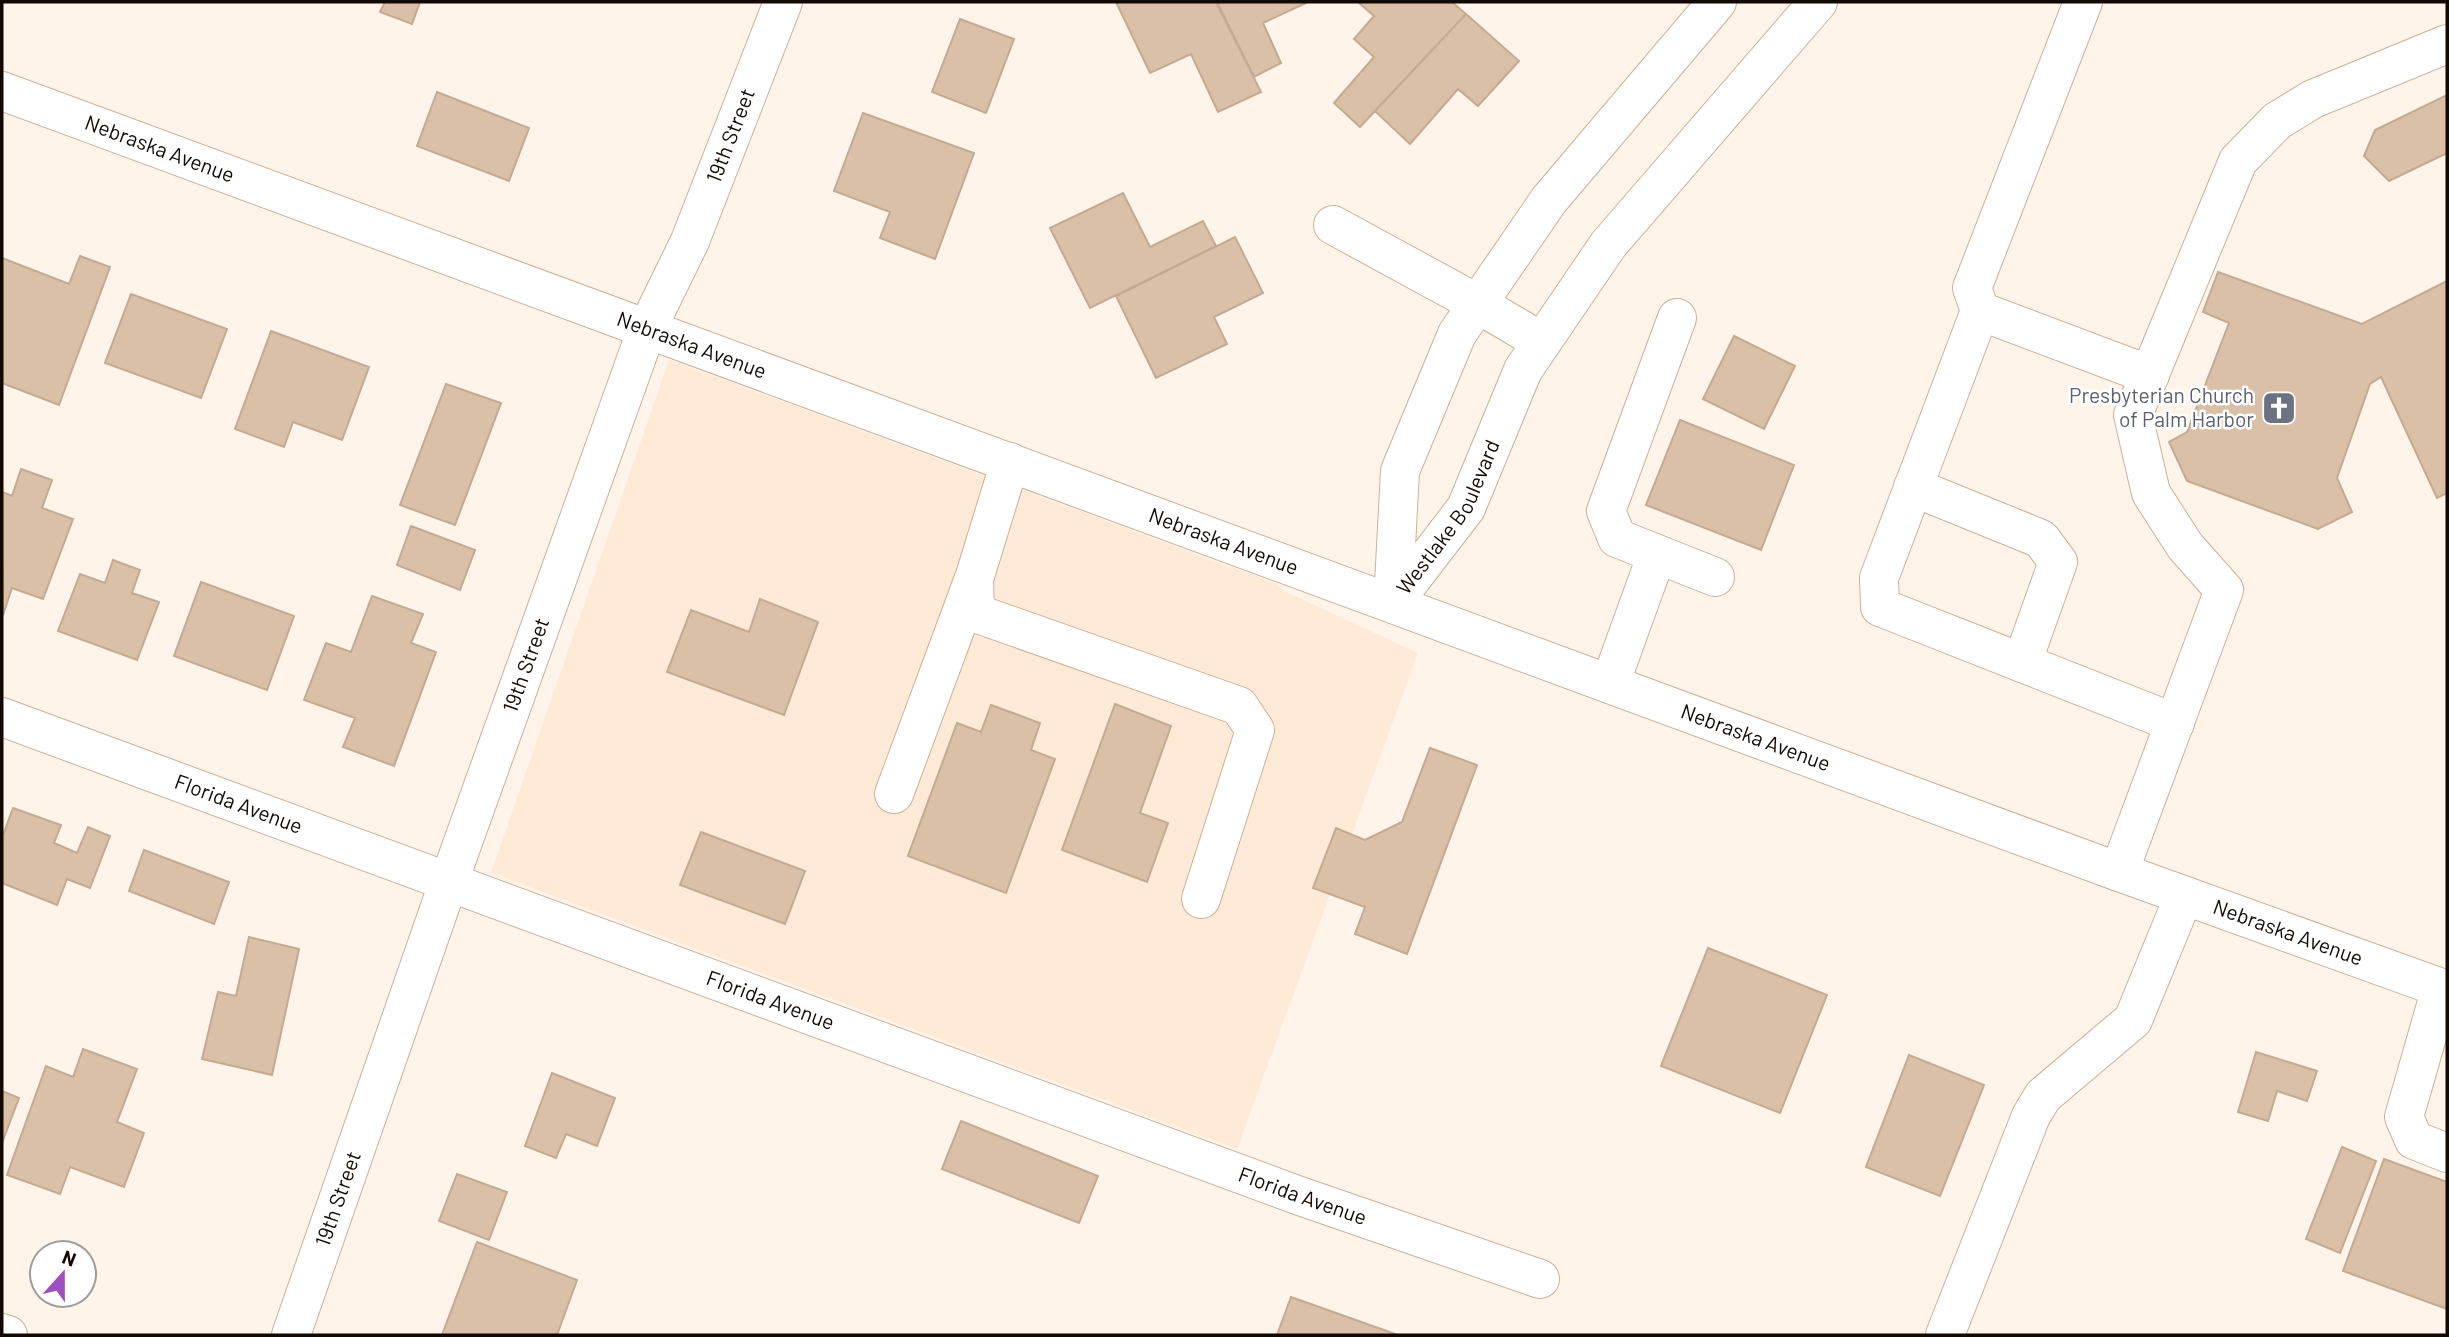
<svg xmlns="http://www.w3.org/2000/svg" width="2449" height="1337" viewBox="0 0 2449 1337" font-family="Barlow,sans-serif">
	<style>
		.built { fill: #feead7 }
		.building { fill: #dbc0a8; stroke: #c4aa92; stroke-width: 2 }
		.lines { fill: none; stroke-linecap: round; stroke-linejoin: round }
		.minor-casing { stroke: #cbb199; stroke-width: 40 }
		.major-casing { stroke: #cbb199; stroke-width: 40 }
		.minor { stroke: #fff; stroke-width: 38 }
		.major { stroke: #fff; stroke-width: 38 }
		.labels { text-anchor: middle; stroke-width: 5; stroke-linejoin: round; paint-order: stroke }
		.street-label { font-size: 21px; fill: #120903; stroke: #fff }
		.worship-label { font-size: 21px; fill: #5b616d; stroke: #fff; text-anchor: end }
	</style>
	<rect width="100%" height="100%" fill="#fff4e9"/>
	<!-- built -->
	<path class="built" d="M669,360L1277,584L1282,590L1418,653L1237,1149L491,873Z"/>
	<!-- building -->
	<path class="building" d="M385,2H420L412,24L380,12Z
		M1116,2H1216L1261,92L1218,112L1191,54L1150,73Z
		M1217,2H1308L1263,23L1281,63L1254,77Z
		M1358,2H1452L1466,14L1360,127L1334,103L1374,57L1354,39L1374,16Z
		M1466,14L1519,61L1478,106L1458,89L1410,144L1375,111Z
		M960,19L1014,39L986,113L932,92Z
		M437,92L529,128L509,181L417,146Z
		M2447,95V153L2389,181L2364,156L2375,130Z
		M863,113L974,153L935,259L880,238L890,212L834,191Z
		M1123,193L1150,247L1203,221L1216,246L1090,308L1050,228Z
		M1235,237L1263,293L1214,317L1227,344L1156,378L1116,296Z
		M80,256L110,267L59,405L2,383V258L69,284Z
		M2218,272L2362,324L2447,281V493L2437,498L2381,377L2370,384L2337,478L2352,512L2318,529L2187,481L2169,442L2187,432L2229,323L2203,312Z
		M131,294L227,329L201,398L105,363Z
		M271,331L369,367L342,440L293,422L284,447L235,429Z
		M1734,336L1795,366L1764,429L1703,399Z
		M446,384L501,403L455,525L400,505Z
		M1680,420L1794,465L1761,550L1646,505Z
		M21,469L52,480L42,508L73,519L43,599L12,588L3,615L2,492L12,496Z
		M411,526L475,550L460,590L397,565Z
		M113,560L140,570L132,593L159,602L137,660L58,631L80,574L105,583Z
		M201,582L294,616L267,690L174,656Z
		M372,596L423,614L411,643L436,652L394,766L343,747L355,718L304,700L326,643L351,652Z
		M760,599L818,622L784,715L667,672L691,610L749,632Z
		M1115,704L1171,726L1140,813L1168,823L1147,882L1062,850Z
		M991,705L1040,723L1031,750L1055,759L1006,893L908,856L957,723L981,732Z
		M1430,748L1477,765L1407,954L1355,934L1365,907L1313,888L1336,828L1365,840L1402,822Z
		M13,808L61,825L54,843L77,853L88,827L110,836L90,888L67,879L57,905L2,883V838Z
		M701,832L805,871L785,924L680,885Z
		M144,850L229,882L214,924L129,891Z
		M249,937L299,949L272,1075L202,1059L218,992L236,996Z
		M1708,948L1827,995L1780,1113L1661,1066Z
		M83,1049L137,1069L117,1122L144,1133L124,1187L70,1167L60,1194L7,1175L46,1066L73,1077Z
		M2256,1052L2317,1071L2307,1101L2277,1091L2268,1121L2238,1112Z
		M1909,1055L1984,1085L1940,1196L1866,1167Z
		M552,1073L615,1098L597,1146L566,1134L556,1158L525,1146Z
		M2,1091L19,1098L2,1143Z
		M961,1121L1098,1176L1079,1223L942,1169Z
		M2342,1147L2376,1161L2340,1253L2306,1239Z
		M2384,1159L2447,1182V1309L2343,1271Z
		M457,1174L507,1192L489,1240L439,1221Z
		M477,1242L577,1280L557,1335H442Z
		M1291,1297L1398,1335H1277Z"/>
	<g class="lines">
		<!-- minor casing -->
		<g class="minor-casing">
			<g id="minor">
				<path d="M2083,2L1972,288L1980,311L1879,578L1880,607L2175,723"/>
				<path d="M1333,225L1478,304L1542,342"/>
				<path d="M1980,311L2150,375"/>
				<path d="M1010,462L974,579L975,613L1239,706L1255,730L1201,899"/>
				<path d="M1913,487L2041,539L2058,562L2022,663"/>
				<path d="M1657,554L1715,577"/>
				<path id="s1" d="M1393,603L1466,508L1523,370L1608,245L1818,2"/>
				<path d="M1393,603L1400,471L1457,334L1549,200L1717,2"/>
				<path d="M1610,684L1657,554L1617,538L1606,511L1677,318"/>
				<path id="s2" d="M2,717L1297,1195L1540,1279"/>
				<path d="M894,794L973,581"/>
				<path d="M2119,872L2224,590L2185,546L2151,493L2133,415L2238,161L2277,121L2313,99L2447,44"/>
				<path d="M2441,988L2404,1117L2414,1140L2447,1153"/>
				<path d="M2,1333L8,1335"/>
				<path id="s3" d="M291,1335L449,881L647,329L690,241L783,2"/>
				<path d="M1945,1335L2031,1116L2043,1096L2133,1020L2184,896"/>
			</g>
		</g>
		<!-- major casing -->
		<g class="major-casing">
			<g id="major">
				<path id="s4" d="M2,91L2119,872L2447,990"/>
			</g>
		</g>
		<!-- minor -->
		<use href="#minor" class="minor"/>
		<!-- major -->
		<use href="#major" class="major"/>
	</g>
	<!-- icons -->
	<defs>
		<g id="church-square" transform="scale(1.75)"><rect x="-9" y="-9" width="18" height="18" rx="4" fill="#6b7280" stroke="#fff"/><path d="M-1.2-6h2.4v3.5h3.3v2.4h-3.3V6h-2.4V-.1h-3.3v-2.4h3.3Z" fill="#fff"/></g>
	</defs>
	<g fill-rule="evenodd">
		<use href="#church-square" x="2279" y="408"/>
	</g>
	<g class="labels">
		<!-- street labels -->
		<g class="street-label">
			<text dy="7" stroke="none"><textPath href="#s3" startOffset="1278">19th Street</textPath></text>
			<text dy="7" stroke="none"><textPath href="#s4" startOffset="168">Nebraska Avenue</textPath></text>
			<text dy="7" stroke="none"><textPath href="#s4" startOffset="735">Nebraska Avenue</textPath></text>
			<text dy="7" stroke="none"><textPath href="#s1" startOffset="103">Westlake Boulevard</textPath></text>
			<text dy="7" stroke="none"><textPath href="#s4" startOffset="1302">Nebraska Avenue</textPath></text>
			<text dy="7" stroke="none"><textPath href="#s3" startOffset="710">19th Street</textPath></text>
			<text dy="7" stroke="none"><textPath href="#s4" startOffset="1869">Nebraska Avenue</textPath></text>
			<text dy="7" stroke="none"><textPath href="#s2" startOffset="252">Florida Avenue</textPath></text>
			<text dy="7" stroke="none"><textPath href="#s4" startOffset="2436">Nebraska Avenue</textPath></text>
			<text dy="7" stroke="none"><textPath href="#s2" startOffset="819">Florida Avenue</textPath></text>
			<text dy="7" stroke="none"><textPath href="#s2" startOffset="1386">Florida Avenue</textPath></text>
			<text dy="7" stroke="none"><textPath href="#s3" startOffset="144">19th Street</textPath></text>
		</g>
		<!-- worship labels -->
		<g class="worship-label">
			<text x="2254" y="403">Presbyterian Church<tspan x="2254" dy="24">of Palm Harbor</tspan></text>
		</g>
	</g>
	<!-- border -->
	<rect width="2449" height="1337" fill="none" stroke="#120903" stroke-width="7"/>
	<!-- north arrow -->
	<g transform="translate(63 1274) rotate(21)"><circle r="33" fill="#ffffff" stroke="#a09d9a" stroke-width="2"/>
	<path d="M0-5L12 26L0 18L-12 26Z" fill="#9f4fbf"/>
	<text y="-10" font-size="19" font-weight="bold" text-anchor="middle" fill="#120903">N</text>
	</g>
</svg>
